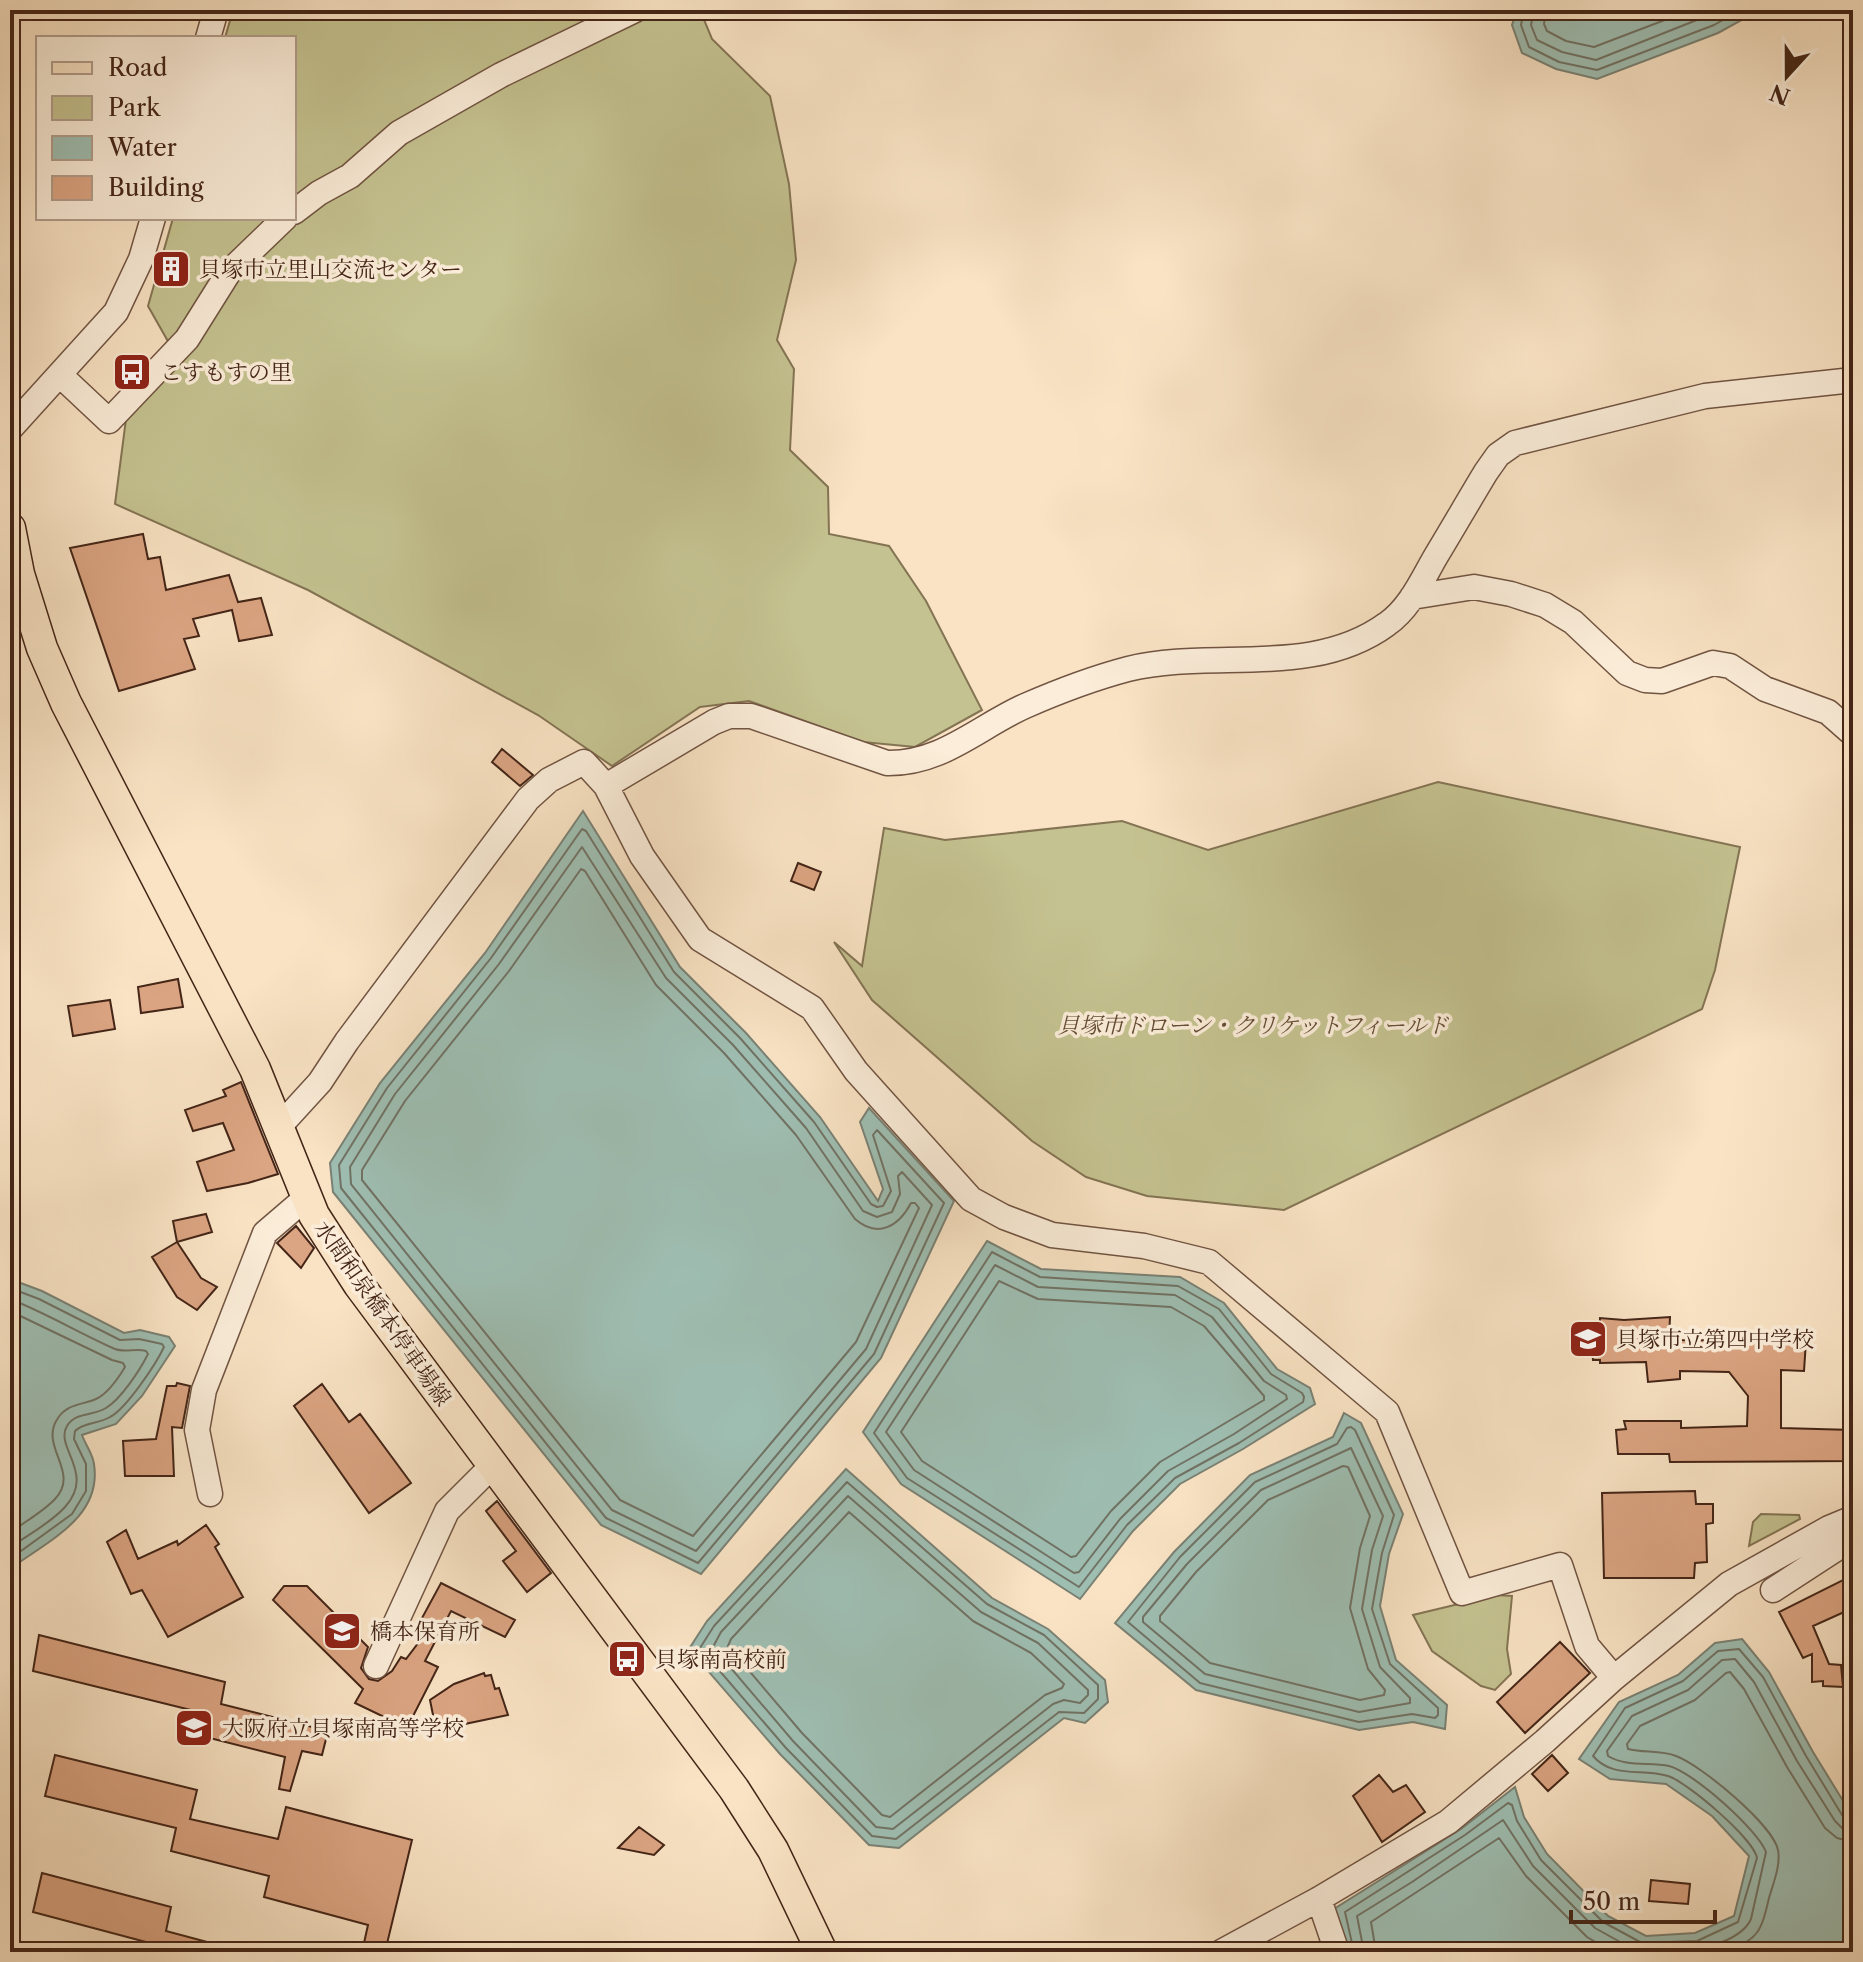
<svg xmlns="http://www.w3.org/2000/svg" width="1863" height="1962" viewBox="0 0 1863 1962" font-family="'Libre Caslon Text','Noto Serif JP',serif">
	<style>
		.green { fill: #c4c290; stroke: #847454; stroke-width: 2 }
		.water { fill: #9ebeb2; stroke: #7a8174; stroke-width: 2 }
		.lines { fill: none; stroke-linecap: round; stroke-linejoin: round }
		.shore { stroke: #717264; stroke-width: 2 }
		.building { fill: #dba482; stroke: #442517; stroke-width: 2 }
		.minor-casing { stroke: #715442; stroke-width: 27 }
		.major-casing { stroke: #442517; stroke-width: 33 }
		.minor { stroke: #fbedd9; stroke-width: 24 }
		.major { stroke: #f9e3c4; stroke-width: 30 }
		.labels { text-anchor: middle; stroke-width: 7; stroke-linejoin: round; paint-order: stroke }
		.poi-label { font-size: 22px; fill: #442517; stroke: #fbedd9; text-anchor: start }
		.park-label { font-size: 22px; font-style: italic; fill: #644c35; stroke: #fbedd9 }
		.street-label { font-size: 22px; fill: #442517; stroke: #fbedd9 }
	</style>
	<rect width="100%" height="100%" fill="#f9e3c4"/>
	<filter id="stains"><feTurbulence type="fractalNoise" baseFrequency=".0025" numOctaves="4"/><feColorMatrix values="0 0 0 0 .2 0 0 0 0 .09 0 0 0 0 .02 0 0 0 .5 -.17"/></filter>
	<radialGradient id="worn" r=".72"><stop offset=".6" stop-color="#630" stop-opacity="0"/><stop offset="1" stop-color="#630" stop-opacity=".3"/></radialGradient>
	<!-- green -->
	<path class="green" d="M233,10H700L712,39L770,96L789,184L796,260L777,340L794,369L790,450L828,487L829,534L889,546L926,601L982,710L915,747L863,742L749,701L700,707L612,766L538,715L308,590L115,504L126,419L178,359L148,306L173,218H294V38H225Z
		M1438,782L1740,847L1715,970L1702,1009L1284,1210L1147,1196L1086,1177L1032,1141L872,1000L834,942L862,966L884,828L945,840L1122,821L1208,850Z
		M1761,1514L1799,1515L1800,1519L1749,1546L1753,1522Z
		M1496,1595L1512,1596L1507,1649L1511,1674L1495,1690L1481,1686L1432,1651L1413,1615Z"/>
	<!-- water -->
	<path class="water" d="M1517,10H1749V16L1718,33L1597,79L1556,69L1522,53L1512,25Z
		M583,811L680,967L746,1033L820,1117L878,1201L883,1189L860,1122L869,1108L954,1201L881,1358L701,1574L601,1525L333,1192L330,1163L380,1083L485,953Z
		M987,1241L1041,1269L1180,1277L1224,1303L1277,1369L1310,1388L1315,1404L1243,1449L1180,1484L1133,1531L1080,1599L901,1484L863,1432Z
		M10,1279L42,1291L124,1333L140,1330L169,1337L175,1346L142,1396L116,1424L82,1435C85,1444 93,1454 94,1464C102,1515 52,1539 17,1564L10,1567Z
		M1344,1413L1361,1423L1403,1514L1389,1554L1380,1606L1396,1660L1447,1705L1445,1729L1413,1722L1359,1730L1196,1690L1115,1623L1174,1552L1250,1475L1333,1437Z
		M846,1469L992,1598L1048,1629L1105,1680L1108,1702L1085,1723L1064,1718L899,1848L869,1845L780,1754L689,1649L707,1621Z
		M1742,1639L1769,1672L1813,1752L1853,1817V1952H1347L1334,1909L1461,1829L1515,1787L1524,1817L1547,1854L1608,1916L1646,1936L1695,1933L1734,1916L1749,1856L1712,1816L1666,1784L1610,1779L1579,1759L1619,1702L1678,1675L1715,1643Z"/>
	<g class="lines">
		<!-- shore -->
		<path class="shore" d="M1524,10L1521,25L1529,47L1559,62L1597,70L1714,25L1741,10
			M1534,10L1531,25L1537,40L1562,52L1596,60L1722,10
			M1546,10L1544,24L1547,31L1566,41L1594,47L1691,10
			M582,829L586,831L674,972L740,1038L814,1122L871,1204L877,1207L883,1206L891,1191L873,1135L877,1130L944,1203L874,1354L698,1563L606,1518L341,1188L339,1165L387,1088L491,958Z
			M582,847L666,978L733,1045L806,1128L863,1211L877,1217L892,1212L900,1194L898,1176L902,1172L932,1205L866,1349L696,1551L612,1510L351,1184L350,1167L395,1094L499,964Z
			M581,869L585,871L656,985L724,1053L796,1135L855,1219C878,1239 899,1226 911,1203H915L919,1208L856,1342L693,1536L620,1500L362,1180V1170L405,1101L509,971Z
			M992,1252L1040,1277L1178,1286L1219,1309L1271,1374L1302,1393L1304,1397L1303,1402L1239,1443L1175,1478L1127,1525L1079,1587L907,1478L874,1433Z
			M995,1265L1038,1287L1175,1295L1212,1317L1264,1381L1286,1395L1287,1399L1234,1434L1168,1471L1120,1519L1079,1572L1074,1573L914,1470L886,1432Z
			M999,1281L1038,1299L1171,1307L1204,1326L1264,1396V1400L1160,1462L1111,1511L1076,1556L1071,1557L922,1461L901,1432Z
			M10,1288L39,1299L120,1340L139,1339L162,1344L164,1347C156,1364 126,1409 110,1417C99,1424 84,1422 75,1431L74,1439L86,1464V1491L72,1514L10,1559
			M10,1299C46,1313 79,1333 115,1349C125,1353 136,1348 146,1351L148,1354C140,1370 121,1399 106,1408C94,1416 75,1412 67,1426C54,1447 96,1473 65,1507C51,1523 27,1535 10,1548
			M10,1311L112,1360L123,1363L125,1367C119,1377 107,1394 96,1399C82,1405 67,1404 58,1418C38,1446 81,1472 55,1499C43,1512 24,1522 10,1533
			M1351,1427L1355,1430L1394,1515L1382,1553L1372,1609L1390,1664L1438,1708V1715L1435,1718L1412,1714L1359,1722L1200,1683L1128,1622L1180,1557L1255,1482L1337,1444L1347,1428Z
			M1351,1448L1383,1516L1372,1550L1362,1609L1380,1667L1410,1698V1703L1359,1712L1205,1674L1143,1622V1617L1187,1564L1261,1490Z
			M1343,1466L1348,1467L1370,1516L1360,1548L1350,1608L1368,1669L1385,1690L1384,1695L1360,1700L1210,1663L1160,1621V1616L1196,1572L1268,1500Z
			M847,1482L987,1604L1044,1635L1098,1685V1699L1084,1713L1059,1712L896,1839L872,1836L786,1748L700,1648L714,1626Z
			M848,1496L981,1612L1038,1643L1088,1690V1695L1080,1703L1064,1700L1053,1704L893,1829L876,1827L793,1741L713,1647L721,1632Z
			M849,1512L973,1621L1031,1653L1064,1684L1062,1688L1045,1695L890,1817L882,1815L802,1733L728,1646L731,1639Z
			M1354,1952L1345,1912L1465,1835L1508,1803L1512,1805L1517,1821L1541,1860L1603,1922L1642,1943L1697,1941L1738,1922L1757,1858C1754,1839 1687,1782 1668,1776C1641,1768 1613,1779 1593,1756L1625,1708L1683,1681L1718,1651L1739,1649L1763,1677L1806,1756L1842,1815L1853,1819
			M1364,1952L1357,1916L1412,1882L1503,1820L1533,1866L1595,1928L1638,1952
			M1376,1952L1371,1922L1499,1838L1526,1876L1587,1937L1612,1952
			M1680,1952C1701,1951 1742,1940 1751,1919L1766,1852C1758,1830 1693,1772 1669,1766C1649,1762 1626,1767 1608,1756L1607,1751L1632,1716L1688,1690L1722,1660L1735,1659L1754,1682L1797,1761L1835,1821L1842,1828L1853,1830
			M1727,1952C1759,1938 1761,1932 1769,1898C1773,1884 1781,1865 1778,1850C1773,1825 1701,1765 1676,1756C1661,1750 1643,1753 1628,1749L1627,1744L1640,1726L1695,1700L1726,1673L1730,1672L1744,1689L1787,1767L1825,1828L1837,1838L1853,1842"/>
	</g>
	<!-- building -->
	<path class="building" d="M166,255L185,260L177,285L158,279Z
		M143,534L148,559L160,557L166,590L229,575L238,602L261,598L272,635L239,641L232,610L193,619L199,636L184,639L195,669L119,691L70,548Z
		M502,749L533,775L520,786L492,762Z
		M798,863L821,872L814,890L791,881Z
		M178,979L183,1007L141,1013L138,987Z
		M110,1000L115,1029L73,1036L68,1006Z
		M241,1082L278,1174L248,1183L207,1191L197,1162L234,1150L223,1123L193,1131L185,1110L226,1096L223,1090Z
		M206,1214L212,1232L177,1242L173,1221Z
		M296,1226L314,1248L301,1268L277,1243Z
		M177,1242L201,1278L217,1287L197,1310L177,1297L152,1257Z
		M1670,1317L1669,1340L1806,1341L1804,1371L1781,1370V1428L1853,1430V1461L1670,1462L1669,1454H1618L1616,1430L1626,1429L1624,1421H1681V1428L1747,1426L1748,1396L1729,1372L1680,1371V1379L1648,1382L1646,1362L1600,1363V1360H1593L1591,1338H1599L1600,1318L1624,1320Z
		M177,1383L190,1386L182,1428L172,1427L174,1476H125L123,1441L156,1439L167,1386H176Z
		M322,1384L349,1422L360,1414L411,1483L369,1513L294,1406Z
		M1695,1491L1696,1504H1713V1523L1706,1524L1707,1562L1695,1563L1694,1578H1604L1602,1493Z
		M497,1501L551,1573L527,1592L503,1561L516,1551L486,1511Z
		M206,1525L219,1544L215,1547L243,1597L168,1637L142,1590L131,1594L107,1542L126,1530L138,1559L177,1541L178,1545Z
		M1853,1575V1608L1813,1626L1829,1664L1841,1665L1843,1687L1823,1686V1681L1812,1682V1654L1803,1658L1779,1612Z
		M441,1583L515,1620L505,1637L451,1611L425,1661L438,1667L407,1728L355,1703L363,1689L273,1600L284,1586H307L368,1647L361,1668L369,1679L378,1681L392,1671L401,1657L406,1659L425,1634L416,1629Z
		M39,1635L225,1682L221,1704L328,1731L322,1755L302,1751L290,1791L279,1789L285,1757L198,1735L203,1713L33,1671Z
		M1560,1642L1590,1673L1525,1733L1497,1702Z
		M484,1673L485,1676L491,1675L495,1689L499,1688L508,1715L436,1730L430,1700L454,1684Z
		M55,1755L197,1790L190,1819L278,1839L286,1807L412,1840L385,1952H362L368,1925L264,1897L269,1876L171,1851L176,1828L45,1796Z
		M1552,1755L1568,1773L1548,1791L1532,1774Z
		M1379,1775L1393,1792L1406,1785L1425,1812L1382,1842L1353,1796Z
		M639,1827L664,1845L654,1855L618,1848Z
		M42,1873L171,1907L166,1931L226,1947V1952H144L146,1942L33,1912Z
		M1651,1880L1690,1884L1688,1904L1649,1901Z"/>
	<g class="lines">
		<!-- minor casing -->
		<g class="minor-casing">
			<path id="minor" d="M208,38L216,10
				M294,212L319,193L350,176L399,133L501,75L635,10
				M60,375L109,421L187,339L229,272L285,218
				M10,429L116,312L141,259L153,218
				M1412,597L1474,587L1511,594L1545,605L1573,622L1627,673L1645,680L1662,681L1713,663L1730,666L1765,689L1828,712L1853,734
				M606,786L714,722L729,716H751L887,763C942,764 978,727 1025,706C1057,692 1094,678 1128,669C1212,648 1312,679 1387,624C1410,608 1422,580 1436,556C1453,528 1469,500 1486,472L1498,455L1515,443L1705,396L1853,380
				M278,1128L320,1082L347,1041L528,799L549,780L584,762L606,786L642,856L700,939L812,1008L856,1071L971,1199L1004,1217L1052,1235L1144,1246L1209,1262L1387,1412L1462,1593L1560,1565L1587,1646L1614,1678
				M210,1494L197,1430L204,1390L265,1233L307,1197
				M1773,1590L1836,1549L1853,1542
				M376,1666L447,1511L493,1465
				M1319,1899L1337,1952
				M1221,1952L1319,1899L1448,1822L1545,1741L1614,1678L1729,1584L1829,1528L1853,1518"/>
		</g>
		<!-- major casing -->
		<g class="major-casing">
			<path id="major" d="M10,528L19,574L42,648L66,703L255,1069L314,1215L359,1285L734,1789L773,1850L822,1952"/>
		</g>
		<!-- minor -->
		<use href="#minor" class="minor"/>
		<!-- major -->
		<use href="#major" class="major"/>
	</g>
	<!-- icons -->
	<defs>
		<g id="building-square" transform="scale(2)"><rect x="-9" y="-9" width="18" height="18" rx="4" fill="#8f2418" stroke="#fbedd9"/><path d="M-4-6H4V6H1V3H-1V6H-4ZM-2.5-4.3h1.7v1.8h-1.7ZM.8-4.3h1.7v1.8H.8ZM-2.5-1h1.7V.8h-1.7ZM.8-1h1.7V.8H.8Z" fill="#fff"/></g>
		<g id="bus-square" transform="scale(2)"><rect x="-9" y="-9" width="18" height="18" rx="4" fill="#8f2418" stroke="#fbedd9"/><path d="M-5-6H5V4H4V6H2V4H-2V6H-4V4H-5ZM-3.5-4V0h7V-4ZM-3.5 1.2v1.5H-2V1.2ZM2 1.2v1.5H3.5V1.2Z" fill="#fff"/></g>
		<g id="university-square" transform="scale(2)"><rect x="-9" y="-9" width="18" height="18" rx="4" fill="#8f2418" stroke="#fbedd9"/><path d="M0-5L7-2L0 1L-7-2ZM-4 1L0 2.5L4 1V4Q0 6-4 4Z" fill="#fff"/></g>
		<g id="school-square" transform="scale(2)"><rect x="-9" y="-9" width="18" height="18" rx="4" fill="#8f2418" stroke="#fbedd9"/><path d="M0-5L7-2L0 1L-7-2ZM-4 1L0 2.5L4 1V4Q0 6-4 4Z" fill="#fff"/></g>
	</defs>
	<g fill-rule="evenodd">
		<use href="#building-square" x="171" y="269"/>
		<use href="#bus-square" x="132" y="372"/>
		<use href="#university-square" x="1588" y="1339"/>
		<use href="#school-square" x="342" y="1631"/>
		<use href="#bus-square" x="627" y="1659"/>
		<use href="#university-square" x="194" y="1728"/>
	</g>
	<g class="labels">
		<!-- poi labels -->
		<g class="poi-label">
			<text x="199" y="277">貝塚市立里山交流センター</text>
			<text x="160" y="380">こすもすの里</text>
			<text x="1616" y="1347">貝塚市立第四中学校</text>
			<text x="370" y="1639">橋本保育所</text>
			<text x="655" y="1667">貝塚南高校前</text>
			<text x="222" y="1736">大阪府立貝塚南高等学校</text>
		</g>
		<!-- park labels -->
		<g class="park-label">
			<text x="1253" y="1033">貝塚市ドローン・クリケットフィールド</text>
		</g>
		<!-- street labels -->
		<g class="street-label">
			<text transform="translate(383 1313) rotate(55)" y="8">水間和泉橋本停車場線</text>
		</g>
	</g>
	<!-- margin -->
	<rect width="1863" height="1962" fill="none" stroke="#f9e3c4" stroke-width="40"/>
	<rect x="12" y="12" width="1839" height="1938" fill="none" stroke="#442517" stroke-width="4"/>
	<rect x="20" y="20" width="1823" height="1922" fill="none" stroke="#442517" stroke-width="2"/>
	<!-- legend -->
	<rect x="36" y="36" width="260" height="184" fill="#fbedd9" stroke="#b29d8b" stroke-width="2"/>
	<rect x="52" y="62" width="40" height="12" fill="#f9e3c4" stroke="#b29d8b" stroke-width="2"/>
	<text x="108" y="76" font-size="24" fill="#442517">Road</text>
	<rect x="52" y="96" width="40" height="24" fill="#c4c290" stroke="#b29d8b" stroke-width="2"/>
	<text x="108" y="116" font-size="24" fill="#442517">Park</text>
	<rect x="52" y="136" width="40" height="24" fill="#9ebeb2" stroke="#b29d8b" stroke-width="2"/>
	<text x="108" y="156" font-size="24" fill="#442517">Water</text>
	<rect x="52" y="176" width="40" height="24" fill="#dba482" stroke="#b29d8b" stroke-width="2"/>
	<text x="108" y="196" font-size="24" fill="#442517">Building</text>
	<!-- north arrow -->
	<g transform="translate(1787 76) rotate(201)" stroke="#fbedd9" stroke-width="6" paint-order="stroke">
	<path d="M0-6L14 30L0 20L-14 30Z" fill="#442517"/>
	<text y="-12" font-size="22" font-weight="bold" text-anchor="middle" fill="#442517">N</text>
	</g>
	<!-- scale -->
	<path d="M1571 1910v12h144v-12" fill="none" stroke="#442517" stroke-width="4"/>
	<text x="1583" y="1910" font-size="24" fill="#442517" stroke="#fbedd9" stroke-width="6" paint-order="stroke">50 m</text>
	<rect width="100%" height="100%" filter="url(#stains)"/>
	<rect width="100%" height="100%" fill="url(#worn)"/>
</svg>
